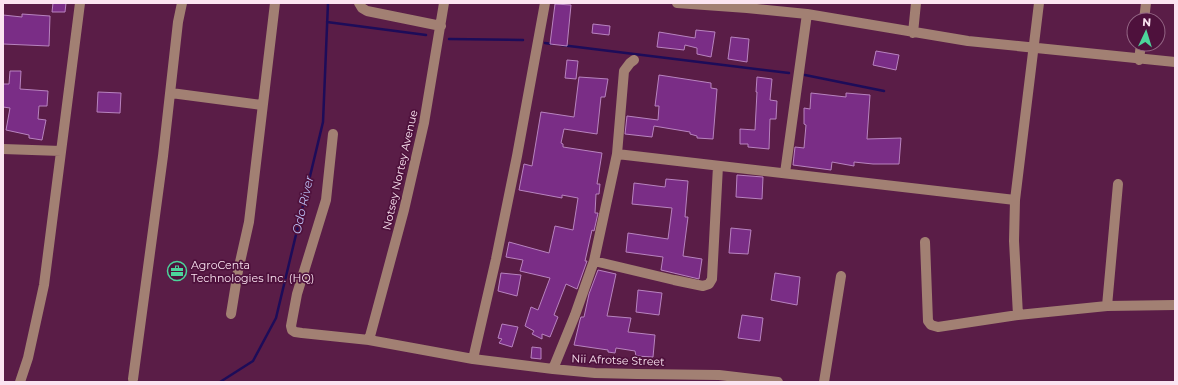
<svg xmlns="http://www.w3.org/2000/svg" width="1178" height="385" viewBox="0 0 1178 385" font-family="Montserrat,sans-serif">
	<style>
		.lines { fill: none; stroke-linecap: round; stroke-linejoin: round }
		.stream { stroke: #1d0c59; stroke-width: 2.5 }
		.building { fill: #7a2d86; stroke: #b883bf }
		.minor { stroke: #a28073; stroke-width: 10 }
		.labels { text-anchor: middle; stroke-width: 3.5; stroke-linejoin: round; paint-order: stroke }
		.street-label { font-size: 11px; fill: #fbe4f1; stroke: #4e113c }
		.poi-label { font-size: 11px; fill: #fbe4f1; stroke: #4e113c; text-anchor: start }
		.water-label { font-size: 12px; font-style: italic; fill: #bcbff4; stroke: #4e113c }
	</style>
	<rect width="100%" height="100%" fill="#5a1d47"/>
	<g class="lines">
		<!-- stream -->
		<path class="stream" d="M327,22L426,35
			M449,39L523,40
			M545,43L552,44
			M561,45L789,73
			M805,75L884,91
			M220,382L253,361L276,318L323,122L328,3"/>
	</g>
	<!-- building -->
	<path class="building" d="M53,3H66L65,12H52Z
		M555,4L571,5L567,46L550,44Z
		M22,14L50,16L49,46L3,44V15L22,17Z
		M593,24L610,26L609,35L592,33Z
		M696,30L715,32L711,57L697,54V48L685,45L684,50L657,47L659,32L695,38Z
		M731,37L749,39L747,62L728,59Z
		M876,51L899,55L896,70L873,65Z
		M567,60L578,61L576,79L565,78Z
		M10,71H21L20,89L48,91L47,106H39L38,119L46,120L42,140L29,138V135L6,130L10,108L3,107V84H9Z
		M659,75L711,83V88L717,89L713,139L697,138V136L690,134V132L654,126L652,137L625,134L627,116L658,120L659,106H655Z
		M579,77L608,79L605,97H601L597,134L564,129L561,143L563,144V147L602,153L597,184H600L599,194H596L595,213H598L594,231L592,230L585,261H587L577,289L566,284L554,315L558,317L550,337L542,334V339L532,334L534,331L525,326L531,307L538,310L550,278L520,271L523,260L506,257L509,242L549,253L555,226L573,230L578,198L562,195V198L519,190L524,164L532,166L541,112L574,117Z
		M757,77L772,79L770,100L777,101L776,119H770L769,149L748,147V144H740V129L755,130L757,92H756Z
		M98,92L121,93L120,113L97,112Z
		M811,93L846,97V93L870,95L867,139L901,138L899,164H873L854,162V166L832,162L831,170L793,165L795,147L804,148L806,125L804,124V108L810,109Z
		M737,175L763,177L762,199L736,197Z
		M666,179L688,181L685,217H688L683,256L702,259L699,279L661,270L663,257L626,252L628,233L668,239L672,208L632,204L634,183L665,187Z
		M731,228L751,230L748,254L729,253Z
		M598,270L616,274L607,316L631,318L628,332L655,335L653,357L636,356L635,351L616,348L615,353L608,352V350L574,345L580,320L581,317H584L589,294Z
		M501,273L521,275L517,296L498,291Z
		M775,273L800,277L797,305L771,300Z
		M638,290L662,293L659,315L636,312Z
		M742,315L763,318L760,341L738,338Z
		M502,324L518,327L512,347L499,343L502,339L498,338Z
		M532,347L541,348V359L531,358Z"/>
	<g class="lines">
		<!-- minor -->
		<path class="minor" d="M359,3L362,8L367,11L441,26
			M545,3L517,156L496,259L473,359L553,369L595,373L637,374L719,375L778,382
			M677,3L747,8L807,14L968,41L1175,62
			M1144,20L1146,3
			M913,33L916,3
			M1139,60L1141,44
			M171,93L262,105
			M333,134L326,200L297,294L291,326L292,330L295,332L302,333L369,340L473,359
			M3,149L61,151
			M617,154L1015,200
			M785,173L807,14
			M925,242L928,321L931,325L938,327L1018,315L1107,306L1175,305
			M594,261L674,280L703,286L709,284L712,279L718,166
			M1107,306L1118,184
			M231,314L238,271L249,222L275,3
			M1018,315L1014,241L1015,200L1039,3
			M369,340L404,210L424,123L444,3
			M553,369L575,315L594,261L617,154L624,71L630,63L634,60
			M133,379L163,156L178,22L182,3
			M20,382L28,358L44,285L80,3
			M824,382L841,276"/>
	</g>
	<!-- icons -->
	<defs>
		<g id="office-ring" transform="scale(1)"><circle r="9.5" fill="#4e113c" stroke="#4cd49b" stroke-width="1.5"/><path d="M-6-3h4V-5.5h4V-3h4V5H-6ZM-1-4.5V-3h2v-1.5ZM-6 0V1H6V0Z" fill="#4cd49b"/></g>
	</defs>
	<g fill-rule="evenodd">
		<use href="#office-ring" x="177" y="271"/>
	</g>
	<g class="labels">
		<!-- street labels -->
		<g class="street-label">
			<text transform="translate(400 170) rotate(-77)" y="4">Notsey Nortey Avenue</text>
			<text transform="translate(618 360) rotate(2)" y="4">Nii Afrotse Street</text>
		</g>
		<!-- poi labels -->
		<g class="poi-label">
			<text x="191" y="269">AgroCenta<tspan x="191" dy="13">Technologies Inc. (HQ)</tspan></text>
		</g>
		<!-- water labels -->
		<g class="water-label">
			<text transform="translate(303 205) rotate(-77)" y="4">Odo River</text>
		</g>
	</g>
	<!-- border -->
	<rect width="1178" height="385" fill="none" stroke="#fbe4f1" stroke-width="8"/>
	<!-- north arrow -->
	<g transform="translate(1146 32) rotate(4)"><circle r="19" fill="#4e113c" stroke="#936584"/>
	<path d="M0-3L7 15L0 10L-7 15Z" fill="#4cd49b"/>
	<text y="-6" font-size="11" font-weight="bold" text-anchor="middle" fill="#fbe4f1">N</text>
	</g>
</svg>
